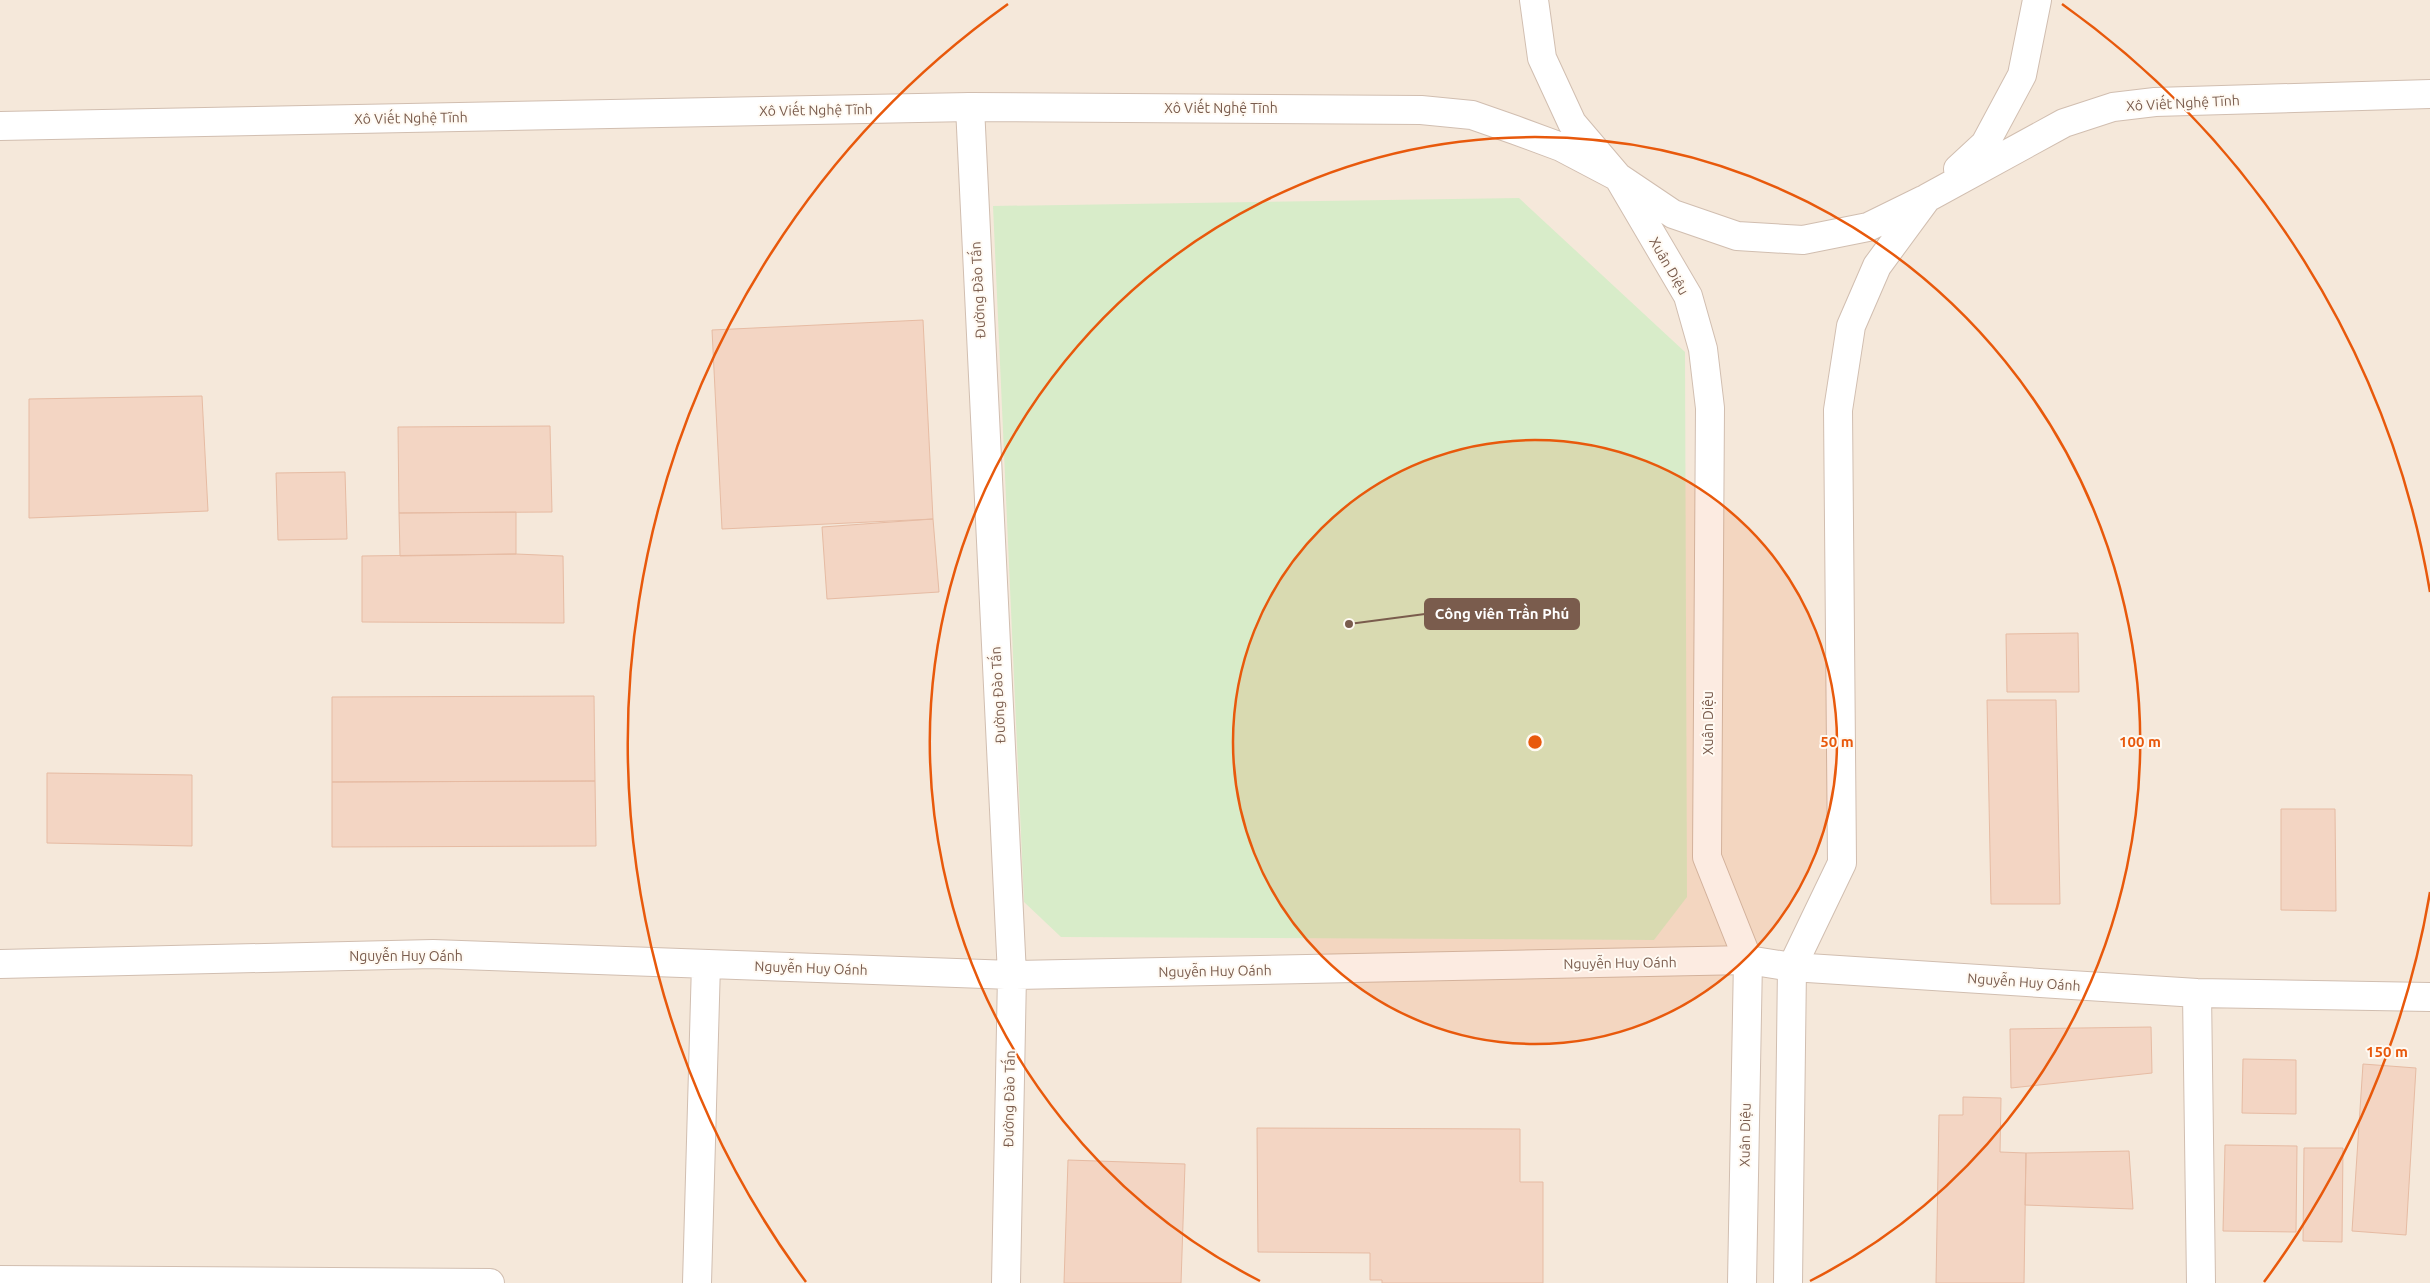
<svg xmlns="http://www.w3.org/2000/svg" width="2430" height="1283" viewBox="0 0 2430 1283" font-family="Ubuntu,sans-serif">
	<style>
		.residential { fill: #f5e8da }
		.green { fill: #d8ecc9 }
		.building { fill: #f3d5c3; stroke: #e6bba3 }
		.lines { fill: none; stroke-linecap: round; stroke-linejoin: round }
		.minor-casing { stroke: #d1beb0; stroke-width: 30 }
		.tertiary-casing { stroke: #d1beb0; stroke-width: 30 }
		.minor { stroke: #fff; stroke-width: 28 }
		.tertiary { stroke: #fff; stroke-width: 28 }
		.ring { fill: none; stroke: #e8590c; stroke-width: 2.5 }
		.labels { text-anchor: middle; stroke-width: 4; stroke-linejoin: round; paint-order: stroke }
		.street-label { font-size: 14px; fill: #7a5c4d; stroke: #fffaf3 }
		.centre { fill: #e8590c; stroke: #fffaf3; stroke-width: 2.5 }
		.ring-label { font-size: 15px; text-anchor: middle; font-weight: bold; fill: #e8590c; stroke: #fffaf3; stroke-width: 4; stroke-linejoin: round; paint-order: stroke }
		.leader { fill: none; stroke: #7a5c4d; stroke-width: 2 }
		.callout-dot { fill: #7a5c4d; stroke: #fffaf3; stroke-width: 2 }
		.callout { fill: #7a5c4d; stroke: #7a5c4d; stroke-width: 2 }
		.callout-label { font-size: 15px; text-anchor: middle; font-weight: bold; fill: #fff }
	</style>
	<rect width="100%" height="100%" fill="#fdf6ec"/>
	<!-- residential -->
	<path class="residential" d="M0,0H2430V1283H0Z"/>
	<!-- green -->
	<path class="green" d="M1519,198L1685,352L1687,897L1654,940L1061,937L1024,902L993,206Z"/>
	<!-- building -->
	<path class="building" d="M923,320L933,519L722,529L712,330Z
		M202,396L208,511L29,518V399Z
		M550,426L552,512L399,513L398,427Z
		M345,472L347,539L278,540L276,473Z
		M516,512V554L400,556L399,513Z
		M933,519L939,592L827,599L822,527Z
		M516,554L563,556L564,623L362,622V556Z
		M2078,633L2079,692H2007L2006,634Z
		M594,696L595,781L332,782V697Z
		M1987,700H2056L2060,904H1991Z
		M47,773L192,775V846L47,843Z
		M595,781L596,846L332,847V782Z
		M2281,809H2335L2336,911L2281,910Z
		M2151,1027L2152,1073L2011,1088L2010,1029Z
		M2243,1059L2296,1060V1114L2242,1113Z
		M2363,1064L2416,1068L2406,1235L2352,1231Z
		M1963,1097L2001,1098L2000,1152L2026,1153L2024,1283H1936L1939,1115H1963Z
		M1257,1128L1520,1129V1182H1543V1283H1382V1280H1370V1253L1258,1252Z
		M2225,1145L2297,1146L2296,1232L2223,1231Z
		M2304,1148H2343L2342,1242L2303,1241Z
		M2129,1151L2133,1209L2025,1205L2026,1153Z
		M1068,1160L1185,1164L1181,1283H1064Z"/>
	<g class="lines">
		<!-- minor casing -->
		<g class="minor-casing">
			<path id="minor" d="M970,107L1012,975L1006,1283
				M0,964L433,954L1012,975L1748,960L1792,967L2197,993L2430,997
				M2197,993L2201,1283
				M0,1280L490,1283
				M697,1283L706,964"/>
		</g>
		<!-- tertiary casing -->
		<g class="tertiary-casing">
			<path id="tertiary" d="M1534,0L1542,58L1572,123L1618,177L1673,214L1737,236L1803,240L1868,227L1923,200
				M0,126L970,107L1421,110L1472,115L1515,130L1561,147L1618,177L1688,296L1703,349L1710,408L1707,857L1748,960L1742,1283
				M1958,169L1985,144L2022,75L2037,0
				M1788,1283L1792,967L1842,863L1838,410L1851,326L1877,266L1927,198L2064,123L2113,107L2155,102L2430,94"/>
		</g>
		<!-- minor -->
		<use href="#minor" class="minor"/>
		<!-- tertiary -->
		<use href="#tertiary" class="tertiary"/>
	</g>
	<!-- distance rings -->
	<circle cx="1535" cy="742" r="302" fill="#e8590c" fill-opacity=".12"/>
	<g class="ring">
		<circle cx="1535" cy="742" r="302"/>
		<path d="M1260 1281A605 605 0 1 1 1810 1281"/>
		<path d="M2430 892A907 907 0 0 1 2264 1282M806 1282A907 907 0 0 1 1008 4M2062 4A907 907 0 0 1 2430 592"/>
	</g>
	<g class="labels">
		<!-- street labels -->
		<g class="street-label">
			<text transform="translate(2183 103) rotate(-3)" y="5">Xô Viết Nghệ Tĩnh</text>
			<text x="1221" y="113">Xô Viết Nghệ Tĩnh</text>
			<text transform="translate(816 110) rotate(-1)" y="5">Xô Viết Nghệ Tĩnh</text>
			<text transform="translate(411 118) rotate(-1)" y="5">Xô Viết Nghệ Tĩnh</text>
			<text transform="translate(1669 266) rotate(60)" y="5">Xuân Diệu</text>
			<text transform="translate(978 290) rotate(-93)" y="5">Đường Đào Tấn</text>
			<text transform="translate(998 695) rotate(-93)" y="5">Đường Đào Tấn</text>
			<text transform="translate(1708 723) rotate(-90)" y="5">Xuân Diệu</text>
			<text x="406" y="961">Nguyễn Huy Oánh</text>
			<text transform="translate(1620 963) rotate(-1)" y="5">Nguyễn Huy Oánh</text>
			<text transform="translate(811 968) rotate(2)" y="5">Nguyễn Huy Oánh</text>
			<text transform="translate(1215 971) rotate(-1)" y="5">Nguyễn Huy Oánh</text>
			<text transform="translate(2024 982) rotate(4)" y="5">Nguyễn Huy Oánh</text>
			<text transform="translate(1009 1099) rotate(-89)" y="5">Đường Đào Tấn</text>
			<text transform="translate(1745 1135) rotate(-89)" y="5">Xuân Diệu</text>
		</g>
	</g>
	<circle cx="1535" cy="742" r="8" class="centre"/>
	<g class="ring-label">
		<text x="1837" y="747">50 m</text>
		<text x="2140" y="747">100 m</text>
		<text x="2387" y="1057">150 m</text>
	</g>
	<!-- callouts -->
	<path class="leader" d="M1349 624L1425 614"/>
	<circle class="callout-dot" cx="1349" cy="624" r="5"/>
	<rect class="callout" x="1425" y="599" width="154" height="30" rx="5"/>
	<g class="callout-label">
		<text x="1502" y="619">Công viên Trần Phú</text>
	</g>
</svg>
